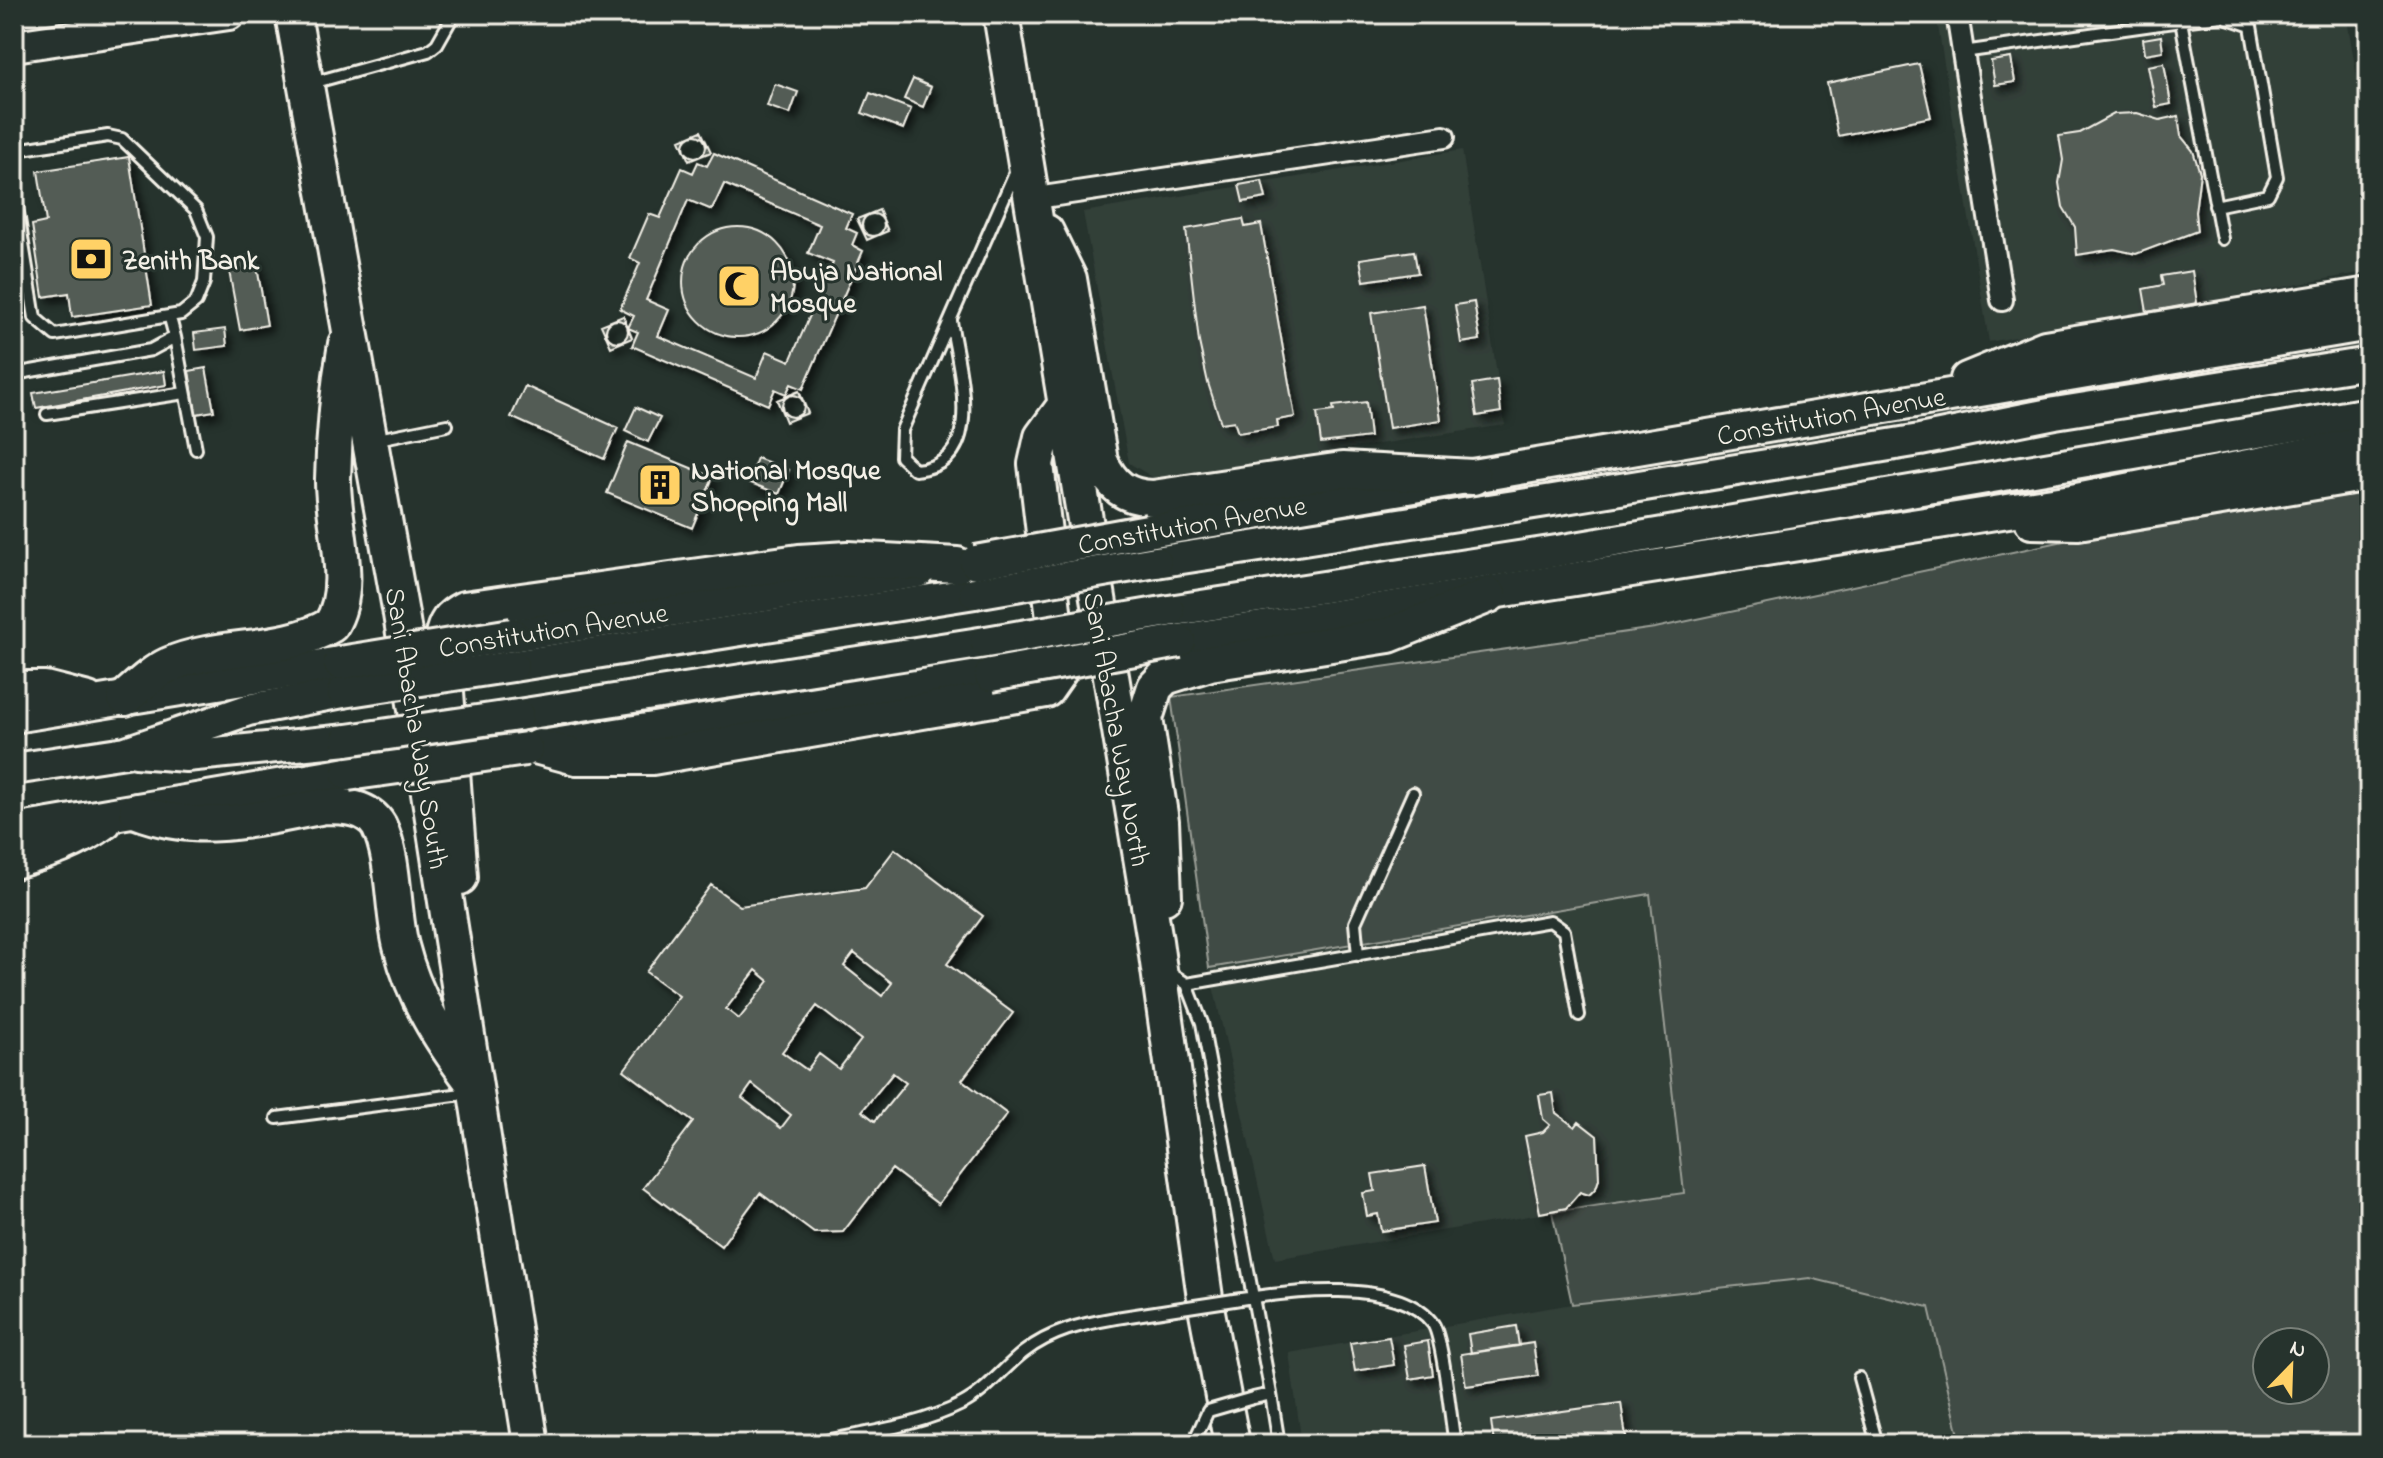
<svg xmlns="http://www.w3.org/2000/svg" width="2383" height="1458" viewBox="0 0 2383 1458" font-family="'Indie Flower',sans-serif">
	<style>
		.built { fill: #333f39 }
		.green { fill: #414b45; stroke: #9a9e96; stroke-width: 2; fill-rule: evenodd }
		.building { fill: #525c55; stroke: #f4f1e8; stroke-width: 2; fill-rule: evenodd; filter: url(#shadow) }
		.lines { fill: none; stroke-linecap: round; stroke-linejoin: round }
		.service-casing { stroke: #f4f1e8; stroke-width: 16 }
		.minor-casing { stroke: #f4f1e8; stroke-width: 26 }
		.secondary-casing { stroke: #f4f1e8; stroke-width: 36 }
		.primary-casing { stroke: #f4f1e8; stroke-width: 38 }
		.trunk-casing { stroke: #f4f1e8; stroke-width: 40 }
		.service { stroke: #26332d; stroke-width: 10 }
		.minor { stroke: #26332d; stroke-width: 20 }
		.secondary { stroke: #26332d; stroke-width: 30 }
		.primary { stroke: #26332d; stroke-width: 32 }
		.trunk { stroke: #26332d; stroke-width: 34 }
		.service-bridge-casing { stroke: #f4f1e8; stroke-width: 16; stroke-linecap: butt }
		.secondary-bridge-casing { stroke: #f4f1e8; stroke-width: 36; stroke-linecap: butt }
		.primary-bridge-casing { stroke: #f4f1e8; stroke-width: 38; stroke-linecap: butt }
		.service-bridge { stroke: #26332d; stroke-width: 10 }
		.secondary-bridge { stroke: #26332d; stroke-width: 30 }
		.primary-bridge { stroke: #26332d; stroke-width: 32 }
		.labels { text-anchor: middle; stroke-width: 6; stroke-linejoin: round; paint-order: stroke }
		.poi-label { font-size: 28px; font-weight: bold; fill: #f4f1e8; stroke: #26332d; text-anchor: start }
		.street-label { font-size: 28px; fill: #f4f1e8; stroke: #26332d }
	</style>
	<defs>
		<filter id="shadow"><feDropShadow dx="6" dy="6" stdDeviation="4" flood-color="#0009"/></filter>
	</defs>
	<rect width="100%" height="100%" fill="#26332d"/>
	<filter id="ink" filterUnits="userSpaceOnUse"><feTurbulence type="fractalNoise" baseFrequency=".0125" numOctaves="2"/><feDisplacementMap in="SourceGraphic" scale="16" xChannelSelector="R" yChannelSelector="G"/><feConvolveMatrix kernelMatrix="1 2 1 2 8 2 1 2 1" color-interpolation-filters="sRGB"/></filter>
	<g filter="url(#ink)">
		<!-- built -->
		<path class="built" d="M1936,14H2346L2369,146V271L1989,342Z
			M1462,150L1505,425L1154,478L1129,463L1083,212Z
			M1650,894L1685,1193L1552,1212L1275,1259L1209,968Z
			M1810,1278L1929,1307L1961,1444H1302L1289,1353L1572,1304Z"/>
		<!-- green -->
		<path class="green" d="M2369,476V1444H1961L1929,1307L1810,1278L1572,1304L1552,1212L1684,1193L1650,894L1209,968L1171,697L1655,628ZM2267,1342H2315V1390H2267Z"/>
		<!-- building -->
		<path class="building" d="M2161,36L2163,51L2145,54L2143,39Z
			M2011,58L2015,82L1995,85L1991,61Z
			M2164,63L2171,104L2156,107L2148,66Z
			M1919,64L1931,117L1838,136L1827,83Z
			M913,79L931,87L923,107L904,99Z
			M775,84L798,92L790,114L767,106Z
			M870,93L911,109L903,129L862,113Z
			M2137,113L2160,120L2178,116L2181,136L2193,151L2200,173L2195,212L2197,231L2136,254L2114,249L2077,255L2075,227L2063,207L2059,183L2063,160L2059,136L2079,133L2114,114Z
			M701,131L711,152L689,161L680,140Z
			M684 146a11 11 0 1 1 22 0a11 11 0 1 1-22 0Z
			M714,153L852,214L846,228L857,233L852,245L863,251L803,389L791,384L786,394L775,389L768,405L632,346L638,332L628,328L634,316L620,309L640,263L630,258L649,214L660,218L682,168L693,173L698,162L707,166Z
			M129,157L152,305L72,317L69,293L43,297L32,225L46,222L38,171Z
			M1262,181L1266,198L1243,202L1239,185Z
			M724,184L820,225L808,253L833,263L790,361L767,351L756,378L658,336L669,310L646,300L688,200L712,210Z
			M879,210L888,231L867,240L857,219Z
			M862 225a11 11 0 1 1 22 0a11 11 0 1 1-22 0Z
			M1243,219L1245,227L1261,224L1295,417L1277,420L1278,427L1238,433L1234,421L1221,423L1208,383L1199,342L1186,229Z
			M683 282a55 55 0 1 1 110 0a55 55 0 1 1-110 0Z
			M1414,251L1418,273L1364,281L1360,259Z
			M255,255L267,325L240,330L227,260Z
			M2192,271L2197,303L2147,312L2143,289L2163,285L2161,276Z
			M1474,302L1480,340L1461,343L1455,305Z
			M1423,305L1441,420L1389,428L1371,313Z
			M623,316L632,338L611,347L601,325Z
			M606 331a11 11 0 1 1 22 0a11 11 0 1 1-22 0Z
			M225,329L227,346L196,350L194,333Z
			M206,368L214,411L196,414L189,371Z
			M164,371L166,385L36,408L33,393Z
			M1497,380L1501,412L1477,416L1472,384Z
			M525,386L618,428L604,459L511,417Z
			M799,391L808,413L786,422L777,400Z
			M782 406a11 11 0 1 1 22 0a11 11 0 1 1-22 0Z
			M1366,402L1370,437L1321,443L1317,413L1334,411L1333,406Z
			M636,407L660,418L648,442L625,431Z
			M628,442L713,477L692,528L607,493Z
			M757,458L789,470L779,494L748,482Z
			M895,849L983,916L947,964L1013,1013L962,1080L1007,1114L938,1204L892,1169L843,1232L814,1233L760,1193L721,1246L643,1188L693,1122L624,1070L679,996L646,972L711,885L740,906L865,888ZM854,953L892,983L882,996L844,966ZM756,970L769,981L739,1019L726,1009ZM817,1006L861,1040L839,1069L819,1054L807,1070L782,1052ZM893,1073L906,1083L875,1121L862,1111ZM752,1084L791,1115L781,1128L742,1098Z
			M1553,1093L1556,1113L1575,1127L1579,1122L1597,1136L1599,1179L1596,1188L1589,1195L1580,1192L1566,1208L1540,1213L1525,1136L1543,1132L1550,1125L1543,1119L1539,1095Z
			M1425,1166L1435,1223L1381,1231L1378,1214L1367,1216L1363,1193L1375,1191L1372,1174Z
			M1516,1326L1519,1346L1471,1353L1468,1334Z
			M1389,1337L1394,1365L1355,1371L1350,1343Z
			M1428,1341L1433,1375L1410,1379L1404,1345Z
			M1533,1343L1538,1376L1466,1386L1461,1354Z
			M1621,1403L1627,1444H1494L1491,1421Z"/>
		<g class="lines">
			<!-- service casing -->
			<g class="service-casing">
				<path id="service" d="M2181,21L2222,16L2251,26L2277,177L2268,195L2215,206
					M1963,52L2181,21L2222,239
					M312,83L428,51L437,44L454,14
					M14,158L22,149L108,136L122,139L196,210L207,237L204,282L196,302L181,314L55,335L35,318L14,188
					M951,321C958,369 989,464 915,470L901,457L902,430L1017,168
					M175,337L196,449
					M14,374L151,350L175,337L170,318
					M47,414L185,393
					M373,440L447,425
					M1358,955L1355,923L1413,793
					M1167,971L1187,984L1202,1023L1271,1394L1253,1398
					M1187,984L1550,921L1564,931L1579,1015
					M277,1118L470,1093
					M1234,1300C1285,1292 1398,1276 1433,1324C1443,1338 1451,1422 1455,1444
					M1859,1378L1877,1444
					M1271,1394L1279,1444
					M812,1444C861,1433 917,1427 962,1404C986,1392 1003,1368 1024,1352C1051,1331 1082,1324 1116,1318"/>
			</g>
			<!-- minor casing -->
			<g class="minor-casing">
				<path id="minor" d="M1957,14L2002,300
					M1030,199L1444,137"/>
			</g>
			<!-- secondary casing -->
			<g class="secondary-casing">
				<path id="secondary" d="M14,46L229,14
					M1156,562L1553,500L1920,440L2055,413L2369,363
					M1169,611L1557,551L2369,413
					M513,666L975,593
					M518,715L986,642
					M136,752L186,756L347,740
					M14,769L126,752L248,710L343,692"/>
			</g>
			<!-- primary casing -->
			<g class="primary-casing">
				<path id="primary" d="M1967,379L2045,347L2369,294
					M2032,522L2078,523L2369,474
					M1148,531L2369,324
					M512,635L918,571
					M1179,641L2072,501L2369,442
					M14,688H45L88,699
					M14,716L340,663
					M541,747L991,675
					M14,831L348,774
					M14,862C48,852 77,843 105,822"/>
			</g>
			<!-- trunk casing -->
			<g class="trunk-casing">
				<path id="trunk" d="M293,14L401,614L531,1444
					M1001,14L1155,941L1207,1312L1232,1444
					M1046,232L1069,279L1100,461C1112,486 1125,497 1153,498L1342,470L1473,477
					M125,698C139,686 152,673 169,665C220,643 283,654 331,625C356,585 332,524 333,479C334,433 338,389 346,344
					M539,747L576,757H652L1046,690L1060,670L1036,464L1042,437L1064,407
					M137,811C202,836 259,818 325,806C344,806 368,807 379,826C395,858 392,911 401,946C414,998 440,1038 471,1080
					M460,877L442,639C445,623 450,616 464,609L799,562L848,559L957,565
					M1164,897L1161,821L1145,718L1155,687L1165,677L1210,663L1389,635L1489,595"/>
			</g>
			<!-- service -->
			<use href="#service" class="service"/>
			<!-- minor -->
			<use href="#minor" class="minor"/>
			<!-- secondary -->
			<use href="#secondary" class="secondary"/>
			<!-- primary -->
			<use href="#primary" class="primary"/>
			<!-- trunk -->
			<use href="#trunk" class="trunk"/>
			<!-- service-bridge casing -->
			<g class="service-bridge-casing">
				<path id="service-bridge" d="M1116,1318L1234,1300
					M1197,1435L1208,1411L1253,1398"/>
			</g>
			<!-- secondary-bridge casing -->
			<g class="secondary-bridge-casing">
				<path id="secondary-bridge" d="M975,593L1156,562
					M986,642L1169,611
					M343,692L513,666
					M347,740L518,715"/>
			</g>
			<!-- primary-bridge casing -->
			<g class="primary-bridge-casing">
				<path id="primary-bridge" d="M976,562L1148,531
					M340,663L512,635
					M991,675L1179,641
					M348,774L526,749"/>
			</g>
			<!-- service-bridge -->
			<use href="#service-bridge" class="service-bridge"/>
			<!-- secondary-bridge -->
			<use href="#secondary-bridge" class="secondary-bridge"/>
			<!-- primary-bridge -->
			<use href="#primary-bridge" class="primary-bridge"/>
		</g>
	</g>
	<!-- icons -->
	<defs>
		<g id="bank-square" transform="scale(2.3)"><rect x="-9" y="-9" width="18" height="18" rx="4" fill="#ffd166" stroke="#26332d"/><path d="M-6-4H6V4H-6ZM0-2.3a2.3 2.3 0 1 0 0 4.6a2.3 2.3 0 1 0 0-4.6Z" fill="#111"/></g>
		<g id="mosque-square" transform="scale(2.3)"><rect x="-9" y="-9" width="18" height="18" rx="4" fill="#ffd166" stroke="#26332d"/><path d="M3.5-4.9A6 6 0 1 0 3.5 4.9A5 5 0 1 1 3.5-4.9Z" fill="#111"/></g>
		<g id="building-square" transform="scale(2.3)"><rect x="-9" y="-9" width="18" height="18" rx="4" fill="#ffd166" stroke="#26332d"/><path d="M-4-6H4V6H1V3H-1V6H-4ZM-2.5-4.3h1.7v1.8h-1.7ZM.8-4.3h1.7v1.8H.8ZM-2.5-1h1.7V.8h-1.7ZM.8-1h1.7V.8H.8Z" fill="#111"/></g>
	</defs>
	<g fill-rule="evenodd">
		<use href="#bank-square" x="91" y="259"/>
		<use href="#mosque-square" x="739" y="286"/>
		<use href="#building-square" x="660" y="485"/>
	</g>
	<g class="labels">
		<!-- poi labels -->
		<g class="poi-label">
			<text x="122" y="269">Zenith Bank</text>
			<text x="770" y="280">Abuja National<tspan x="770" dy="32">Mosque</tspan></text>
			<text x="691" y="479">National Mosque<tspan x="691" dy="32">Shopping Mall</tspan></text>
		</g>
		<!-- street labels -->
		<g class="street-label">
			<text transform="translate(1831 415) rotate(-10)" y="10">Constitution Avenue</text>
			<text transform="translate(1192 524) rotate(-10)" y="10">Constitution Avenue</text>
			<text transform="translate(553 629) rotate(-9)" y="10">Constitution Avenue</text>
			<text transform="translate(418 728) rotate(81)" y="10">Sani Abacha Way South</text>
			<text transform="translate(1118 729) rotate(80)" y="10">Sani Abacha Way North</text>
		</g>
	</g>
	<!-- margin -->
	<rect width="2383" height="1458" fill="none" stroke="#26332d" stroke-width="48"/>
	<rect x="24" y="24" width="2335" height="1410" fill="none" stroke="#f4f1e8" stroke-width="3" filter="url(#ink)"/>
	<!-- north arrow -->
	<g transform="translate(2291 1366) rotate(23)"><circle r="38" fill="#26332d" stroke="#787f78" stroke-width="2"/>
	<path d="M0-6L14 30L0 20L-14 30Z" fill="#ffd166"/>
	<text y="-12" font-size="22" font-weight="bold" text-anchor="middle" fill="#f4f1e8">N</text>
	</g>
</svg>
